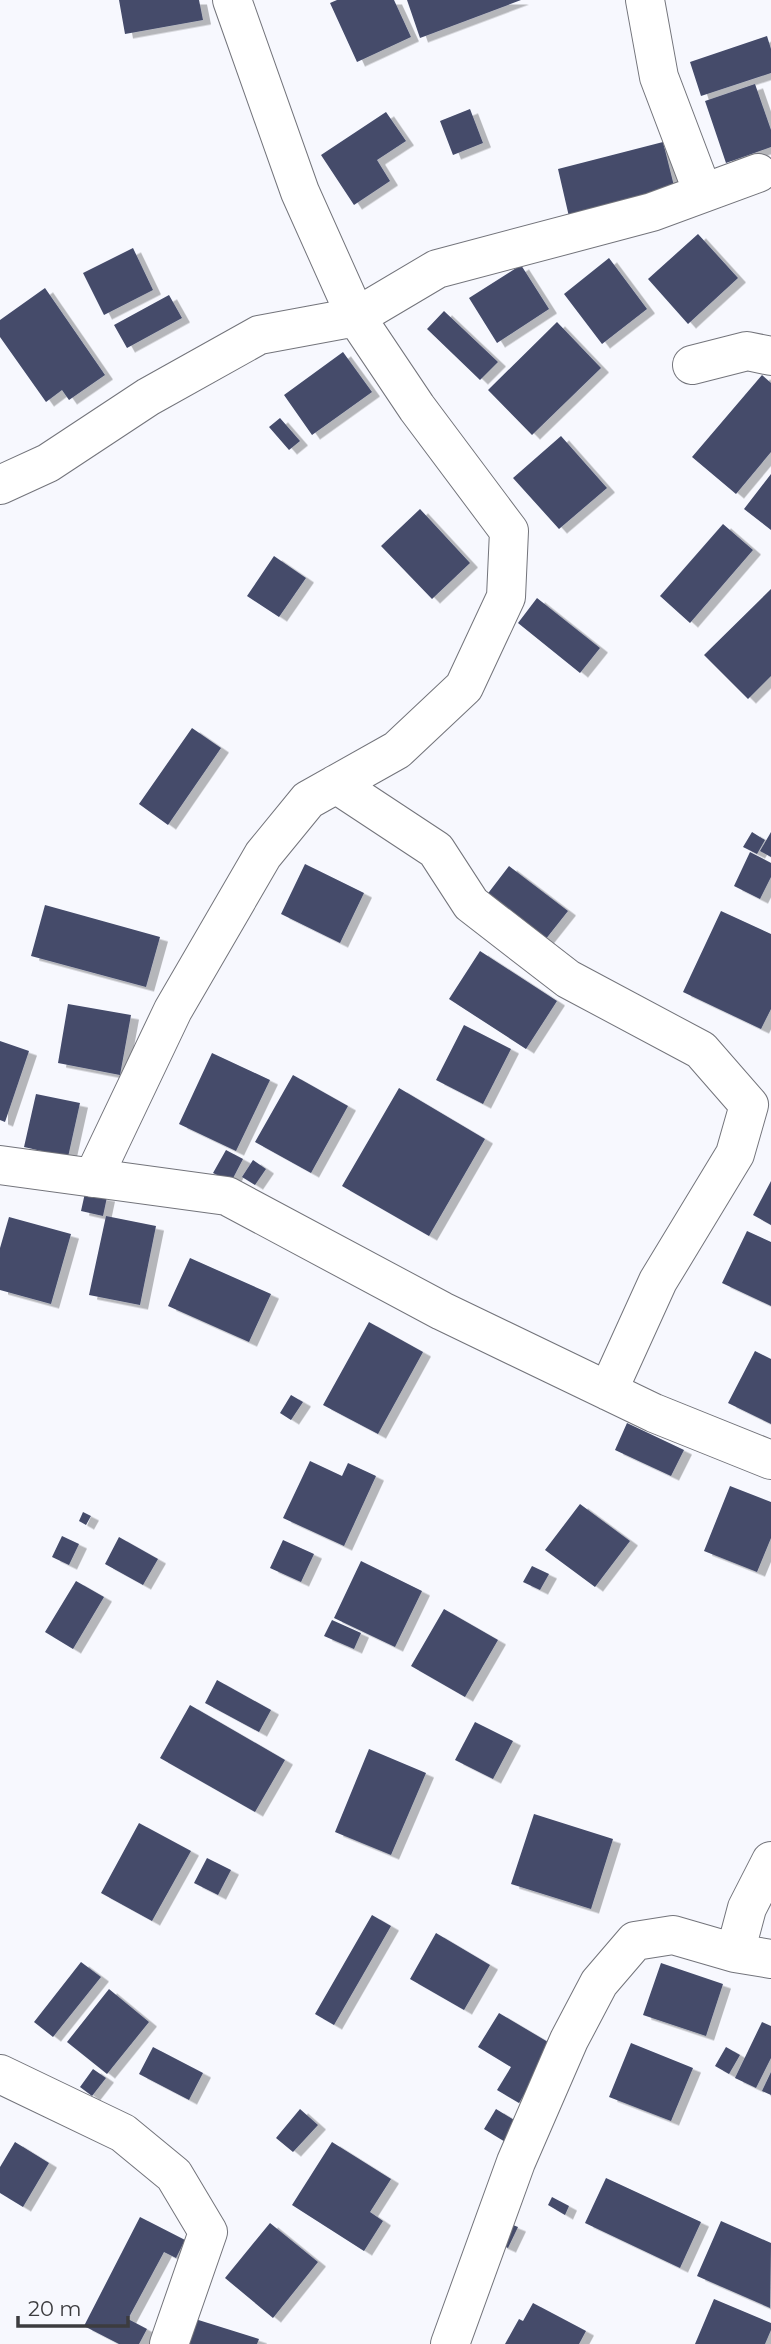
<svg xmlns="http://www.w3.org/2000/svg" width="771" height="2344" viewBox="0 0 771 2344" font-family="Montserrat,sans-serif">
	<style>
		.building { fill: #444b6b; filter: url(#shadow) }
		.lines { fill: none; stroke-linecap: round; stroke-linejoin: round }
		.minor-casing { stroke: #73747b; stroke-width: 40 }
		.minor { stroke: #fff; stroke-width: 38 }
	</style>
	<defs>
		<filter id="shadow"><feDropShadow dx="8" dy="4.5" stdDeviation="0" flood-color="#0004"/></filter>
	</defs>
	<rect width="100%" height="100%" fill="#f7f8fe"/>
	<!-- building -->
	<path class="building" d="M119,0H199L203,20L125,34Z
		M337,0H394L411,37L357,62L330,3Z
		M407,0H521L420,38Z
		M767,36L771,49V73L701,96L690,62Z
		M755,84L771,130V147L726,163L705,101Z
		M470,109L483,143L453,155L440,121Z
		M386,112L406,141L377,160L390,181L354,205L321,155Z
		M663,142L676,194L570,221L558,169Z
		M698,234L738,278L688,324L648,279Z
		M133,248L153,290L104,315L83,273Z
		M609,258L647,309L602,344L564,294Z
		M521,265L549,309L497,343L469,298Z
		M45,288L105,375L69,400L62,390L46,402L0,337V320Z
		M169,295L182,318L127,348L114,325Z
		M444,311L498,362L480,380L427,329Z
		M557,322L601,368L532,435L488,390Z
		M343,352L372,392L312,435L284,395Z
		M762,375L771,383V452L736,494L692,457Z
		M280,418L300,441L289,450L269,427Z
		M561,436L607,488L559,529L513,478Z
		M771,474V530L744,509Z
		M420,509L470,563L432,599L381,546Z
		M723,524L753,550L690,623L660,596Z
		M274,556L306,578L279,617L247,596Z
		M771,589V676L748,699L704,655Z
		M537,598L600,648L580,673L518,623Z
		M192,728L221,748L168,825L139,804Z
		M752,832L765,840L757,854L743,847Z
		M771,832V857L760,851Z
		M750,852L771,863V877L760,899L734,886Z
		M305,864L364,893L340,943L281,914Z
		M509,866L568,911L545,940L486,896Z
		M45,905L160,937L146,987L31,956Z
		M721,911L771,934V1009L761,1029L683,992Z
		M480,951L557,1001L526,1049L449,999Z
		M68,1004L131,1015L120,1075L58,1063Z
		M464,1025L511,1049L483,1104L436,1080Z
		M0,1041L29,1051L5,1122L0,1120Z
		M212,1053L270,1080L236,1151L179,1124Z
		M293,1075L348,1106L311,1173L255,1142Z
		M399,1088L485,1139L429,1236L342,1186Z
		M36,1094L80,1103L68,1157L24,1147Z
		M226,1150L243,1159L231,1182L213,1173Z
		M253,1160L266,1169L255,1185L242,1177Z
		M771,1181V1225L753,1215Z
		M85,1193L107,1197L103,1216L81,1211Z
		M106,1216L156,1226L140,1305L89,1295Z
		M9,1217L71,1234L51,1304L0,1290V1248Z
		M747,1231L771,1242V1306L722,1283Z
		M190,1258L271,1294L249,1342L168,1306Z
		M369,1322L423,1352L378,1434L323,1405Z
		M755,1351L771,1359V1424L728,1403Z
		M291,1395L303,1402L291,1420L280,1413Z
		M627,1423L684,1450L671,1476L615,1450Z
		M310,1461L342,1476L348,1463L376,1476L344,1546L283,1518Z
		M730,1486L771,1502V1538L757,1572L704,1551Z
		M580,1504L630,1541L595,1587L545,1550Z
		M83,1512L91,1516L86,1525L79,1521Z
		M62,1536L79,1544L69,1565L52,1557Z
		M119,1537L158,1559L143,1585L105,1564Z
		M283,1540L314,1554L301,1582L270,1568Z
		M361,1561L422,1591L395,1647L334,1618Z
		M532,1566L549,1574L540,1590L523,1582Z
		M76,1581L104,1597L73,1649L45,1632Z
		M444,1609L498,1640L465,1697L411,1666Z
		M332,1620L361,1633L354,1649L324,1636Z
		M217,1680L271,1710L259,1732L205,1703Z
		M190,1705L285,1760L255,1812L160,1758Z
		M475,1722L513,1741L493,1779L455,1760Z
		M369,1749L426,1773L391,1855L335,1832Z
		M534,1814L613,1839L591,1909L511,1884Z
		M139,1823L191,1851L152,1921L101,1893Z
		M207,1858L231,1870L218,1895L194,1883Z
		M372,1915L391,1926L334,2025L315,2014Z
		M436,1933L490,1965L464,2010L410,1979Z
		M81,1962L101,1977L53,2037L34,2022Z
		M661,1963L723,1984L706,2036L643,2015Z
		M109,1989L149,2022L107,2074L67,2042Z
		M499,2013L553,2045L519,2103L497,2090L511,2067L478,2047Z
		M762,2022L771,2026V2058L756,2088L735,2078Z
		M631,2043L693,2068L671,2121L609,2097Z
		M153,2047L203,2073L189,2100L139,2074Z
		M726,2047L740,2055L729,2074L715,2066Z
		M93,2069L106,2078L92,2096L80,2087Z
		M771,2072V2095L762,2091Z
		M300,2109L318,2125L293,2152L276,2138Z
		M496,2109L519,2123L507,2143L484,2129Z
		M15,2142L49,2163L23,2207L0,2193V2167Z
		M332,2142L391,2179L370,2212L383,2221L364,2251L292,2205Z
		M606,2178L701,2222L680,2268L585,2223Z
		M552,2197L569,2206L565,2215L548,2205Z
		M140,2217L185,2240L176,2258L164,2252L128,2319L147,2329L139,2344H119L84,2326Z
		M721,2221L771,2243L770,2308L697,2276Z
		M270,2223L318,2262L273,2318L225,2278Z
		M508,2223L518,2227L508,2248L499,2244Z
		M714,2299L771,2323V2330L765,2344H695Z
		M533,2303L586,2331L579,2344H505L519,2319L523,2321Z
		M192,2318L259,2339L257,2344H183Z"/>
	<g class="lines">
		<!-- minor casing -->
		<g class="minor-casing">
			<path id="minor" d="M645,0L659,77L703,193
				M692,365L747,351L771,356
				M0,485L48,463L148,397L259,335L356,317L437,269L652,212L758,173
				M336,784L436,850L471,904L568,979L701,1050L749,1105L735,1154L658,1281L608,1391
				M0,1165L227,1196L442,1311L654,1413L771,1460
				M93,1178L173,1010L263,855L308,800L397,750L464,687L506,597L509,531L417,408L356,317L300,192L232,0
				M735,1953L747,1908L771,1861
				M0,2074L123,2133L174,2175L208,2232L169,2344
				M450,2344L516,2162L569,2040L599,1983L635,1941L673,1935L735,1953L771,1959"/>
		</g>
		<!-- minor -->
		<use href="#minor" class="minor"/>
	</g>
	<!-- scale -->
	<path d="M18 2316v10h110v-10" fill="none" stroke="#3c3c3f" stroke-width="3.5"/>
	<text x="28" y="2316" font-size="21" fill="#3c3c3f" stroke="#f7f8fe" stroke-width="5" paint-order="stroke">20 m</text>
</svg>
